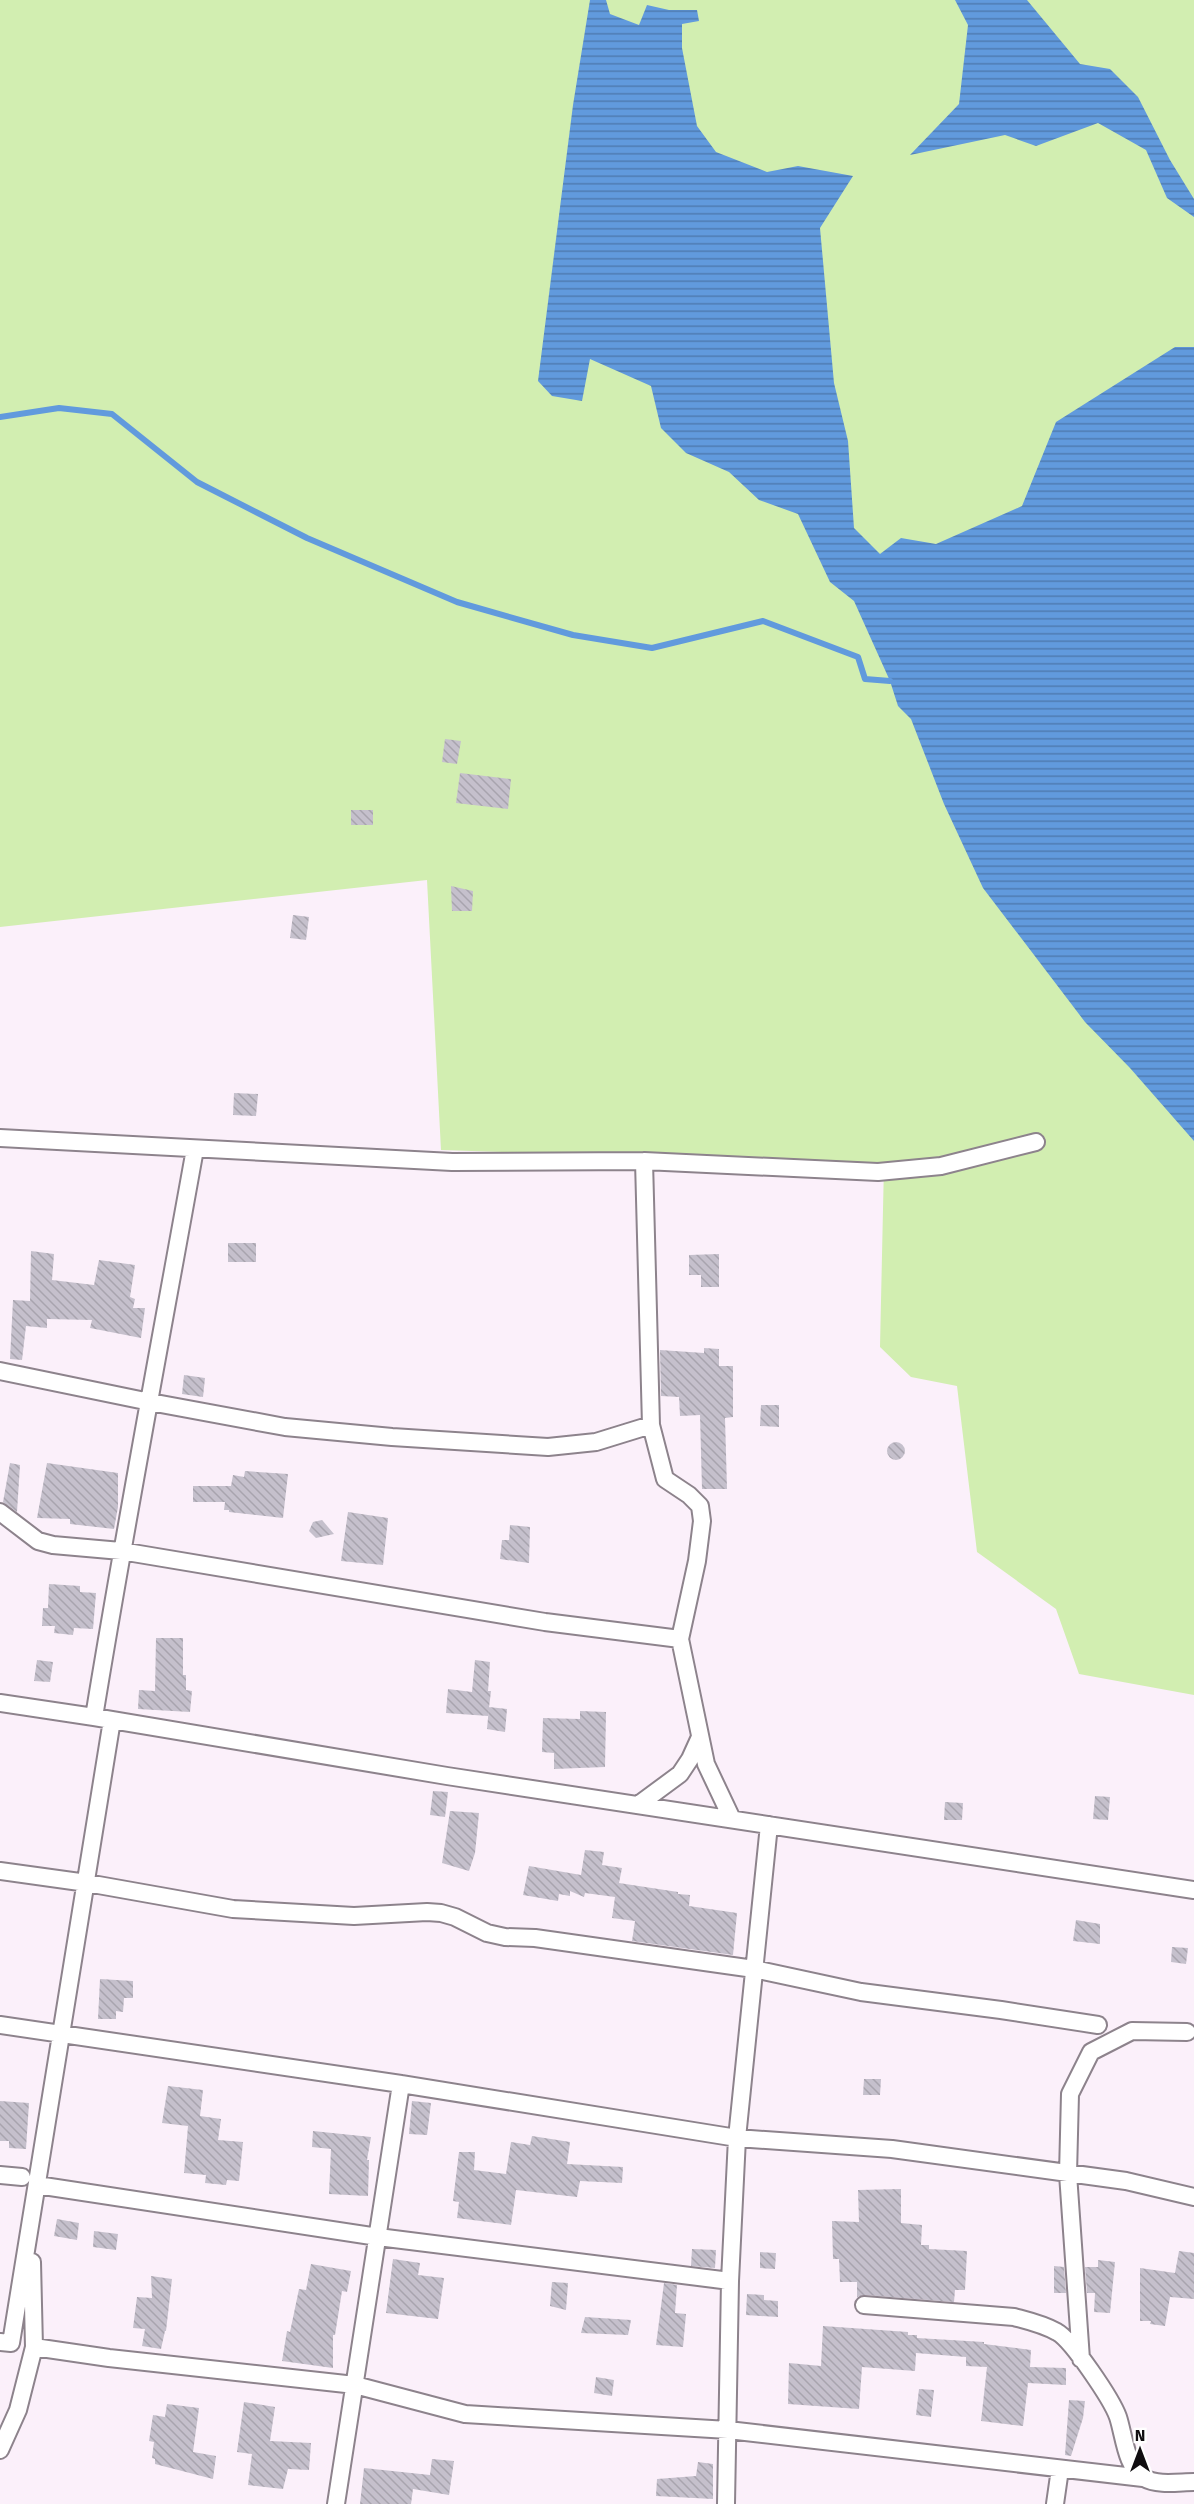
<svg xmlns="http://www.w3.org/2000/svg" width="1194" height="2504" viewBox="0 0 1194 2504" font-family="'Fira Sans',sans-serif">
	<style>
		.grass { fill: #d2eeb1 }
		.water { fill: url(#water-rules) }
		.lines { fill: none; stroke-linecap: round; stroke-linejoin: round }
		.stream { stroke: #619add; stroke-width: 6 }
		.building { fill: url(#building-back-hatch) }
		.minor-casing { stroke: #8d838c; stroke-width: 20 }
		.minor { stroke: #fff; stroke-width: 16 }
	</style>
	<defs>
		<pattern id="water-rules" width="6" height="5" patternUnits="userSpaceOnUse" patternTransform="scale(1.5)"><rect width="6" height="5" fill="#619add"/><path d="M0 2.5h6" fill="none" stroke="#4f7cb2"/></pattern>
		<pattern id="building-back-hatch" width="6" height="6" patternUnits="userSpaceOnUse" patternTransform="scale(1.5)"><rect width="6" height="6" fill="#c5c0cc"/><path d="M-1 5l2 2M0 0l6 6M5-1l2 2" fill="none" stroke="#a8a4ae"/></pattern>
	</defs>
	<rect width="100%" height="100%" fill="#fbf0fa"/>
	<!-- grass -->
	<path class="grass" d="M0,0H1194V1695L1079,1674L1056,1609L977,1552L957,1386L911,1377L880,1347L884,1164L441,1150L427,880L0,927Z"/>
	<!-- water -->
	<path class="water" d="M590,0H606L610,14L639,25L647,5L669,10H697L699,21L682,24V48L697,126L716,152L767,172L798,166L853,176L820,228L834,383L848,441L854,528L880,554L901,538L936,544L1022,506L1056,422L1175,347H1194V1141L1130,1068L1085,1022L983,888L944,804L911,719L898,706L890,681L854,601L830,582L798,514L759,500L729,472L686,453L661,428L651,386L590,359L582,401L552,396L538,381L573,105Z
		M955,0H1027L1080,64L1110,69L1138,97L1170,160L1194,199V217L1167,198L1146,150L1098,123L1036,146L1005,135L910,155L959,104L968,25Z"/>
	<g class="lines">
		<!-- stream -->
		<path class="stream" d="M0,417L59,408L112,414L197,482L307,538L457,602L573,635L652,648L763,621L858,657L865,679L890,681"/>
	</g>
	<!-- building -->
	<path class="building" d="M445,739L461,741L457,764L442,762Z
		M460,773L511,779L508,809L456,803Z
		M351,810H373V825H351Z
		M451,886L473,891L472,911H452Z
		M293,915L309,917L306,940L290,938Z
		M234,1093L258,1094L256,1116L233,1115Z
		M228,1243H256V1262H228Z
		M31,1251L54,1254L52,1280L94,1285L99,1260L135,1265L130,1297L135,1299L133,1308H145L141,1338L90,1328L92,1320L47,1319V1328L26,1326L22,1360L10,1359L13,1300L30,1301Z
		M719,1254V1287H701V1275H689V1255Z
		M704,1348L719,1349V1366H733V1417L725,1418L727,1489H702L700,1415L680,1416L679,1397L661,1396L660,1350L704,1353Z
		M184,1375L205,1378L203,1397L182,1394Z
		M761,1405H779V1427L760,1426Z
		M887 1451a9 9 0 1 1 18 0a9 9 0 1 1-18 0Z
		M10,1463L20,1465L17,1512L3,1502Z
		M47,1463L118,1473V1507L114,1529L70,1524V1519L37,1518Z
		M245,1471L288,1474L283,1518L229,1512V1510H224L225,1502H193V1486H231L233,1475L244,1477Z
		M348,1512L388,1518L383,1565L341,1561Z
		M322,1520L334,1534L316,1538L309,1531L313,1522Z
		M510,1525L530,1527L529,1563L500,1559L502,1540H509Z
		M49,1584L80,1586V1592L96,1593L93,1629L74,1628L73,1635L54,1633L55,1626H42L43,1608H48Z
		M156,1638H183V1675H186V1690L192,1691L190,1712L138,1709L139,1690L155,1691Z
		M37,1660L53,1662L50,1682L34,1681Z
		M475,1660L490,1662L488,1691H491L488,1716L446,1713L448,1689L472,1692Z
		M489,1707L507,1709L505,1732L487,1729Z
		M580,1711L606,1712L605,1767L554,1769V1753L542,1752L543,1718L580,1719Z
		M433,1791L448,1792L445,1817L430,1815Z
		M1095,1796L1110,1797L1108,1820L1093,1819Z
		M945,1802L963,1803L962,1820H944Z
		M450,1811L479,1813L475,1853L469,1871L442,1863Z
		M585,1850L604,1852L602,1865L622,1868L619,1883L678,1892V1894L690,1895L689,1906L737,1913L733,1955L632,1941L635,1921L612,1918L615,1897L585,1893L584,1897L570,1891V1896L559,1894L558,1901L523,1895L529,1866L581,1875Z
		M1076,1920L1100,1924V1944L1073,1941Z
		M1172,1947L1188,1948L1186,1964L1171,1962Z
		M100,1979L133,1981V1998H124L123,2012L116,2011V2019H98Z
		M864,2079H881L880,2095H863Z
		M168,2086L203,2090L200,2116L221,2119L218,2140L243,2142L239,2181L227,2180L226,2185L205,2183L206,2175L184,2173L188,2126L162,2123Z
		M0,2101L29,2103L26,2149L9,2148V2141H0Z
		M412,2101L431,2103L427,2135L409,2134Z
		M313,2131L371,2137L367,2160H369L368,2196L329,2194L331,2149L312,2147Z
		M532,2136L570,2142L567,2164L623,2167L622,2183L580,2181L577,2197L516,2190L511,2225L457,2218L459,2202L453,2201L459,2152H475L474,2170L506,2174L511,2142L530,2145Z
		M901,2189V2223L922,2225L921,2245H929V2249L967,2251L965,2290H955L954,2302L865,2295L857,2297V2282H840L839,2259H833L832,2221L859,2222L858,2190Z
		M57,2219L79,2223L77,2240L54,2236Z
		M94,2231L118,2234L116,2250L93,2247Z
		M692,2249L716,2250L715,2268L691,2266Z
		M1179,2251L1194,2253V2299L1170,2297L1165,2326L1150,2324L1151,2321H1140V2268L1175,2273Z
		M760,2252L776,2253L775,2269L760,2268Z
		M393,2259L420,2263L418,2275L444,2278L438,2319L386,2313Z
		M1098,2260L1115,2262L1110,2313L1094,2312L1095,2293H1087L1085,2267H1098Z
		M311,2264L351,2271L347,2292L342,2291L335,2335H333V2368L282,2361L287,2331L290,2332L299,2289L306,2290Z
		M1054,2266L1064,2267L1066,2293H1054Z
		M151,2276L172,2279L166,2331H165L161,2349L142,2346L145,2329L133,2328L137,2297L152,2298Z
		M552,2282L568,2283L566,2310L550,2306Z
		M664,2283L677,2285L675,2313L686,2314L683,2347L656,2345Z
		M747,2294L764,2295V2300L778,2301V2317L746,2315Z
		M585,2317L631,2320L628,2335L581,2333Z
		M823,2326L908,2332V2335H917V2338L984,2342V2344L1031,2350L1030,2367L1066,2368V2385L1028,2383L1023,2426L981,2421L987,2367L966,2366V2357L916,2353L915,2371L862,2367L859,2409L788,2404L789,2363L821,2366Z
		M596,2377L614,2380L612,2396L594,2393Z
		M919,2389L934,2390L931,2417L916,2415Z
		M1069,2400L1085,2401L1083,2418L1071,2456L1065,2455Z
		M244,2402L275,2407L270,2441L311,2443L309,2470L288,2469L283,2489L248,2485L252,2454L237,2452Z
		M167,2404L199,2408L193,2452L216,2456L213,2479L155,2464V2459L152,2458L154,2442L149,2441L153,2415L165,2417Z
		M432,2459L454,2461L449,2495L413,2489L411,2504H360L364,2468L430,2475Z
		M698,2462L713,2464V2499L656,2496L657,2479L696,2476Z"/>
	<g class="lines">
		<!-- minor casing -->
		<g class="minor-casing">
			<path id="minor" d="M0,1138L452,1162L644,1161L878,1172L941,1166L1036,1142
				M644,1161L651,1425L665,1479L689,1495L700,1506L702,1521L697,1561L680,1639L706,1764L732,1819
				M0,1371L150,1402L285,1427L392,1437L548,1447L596,1442L651,1425
				M0,1512L38,1541L53,1545L121,1551L545,1622L680,1639
				M0,1703L94,1717L447,1776L1194,1890
				M94,1717C125,1527 161,1338 195,1149
				M638,1805L680,1774L690,1759L700,1737
				M0,1871L87,1883L233,1909L354,1916L427,1912L441,1913L455,1917L487,1933L505,1937L535,1938L754,1969L861,1992L1001,2010L1098,2025
				M0,2025L401,2084L737,2138L892,2149L1126,2181L1194,2197
				M0,2175L22,2177
				M37,2185L378,2237L730,2281
				M864,2305L1014,2317C1029,2321 1043,2324 1057,2332C1072,2340 1112,2400 1118,2417C1124,2435 1126,2468 1144,2478C1158,2486 1179,2482 1194,2482
				M0,2342L11,2343L112,1720
				M34,2347L109,2358L355,2385L465,2414L728,2430L1143,2478
				M1081,2359L1068,2174L1070,2094L1091,2052L1132,2031L1187,2032
				M0,2450L18,2410L34,2347L32,2262
				M336,2504L401,2084
				M726,2504L730,2281L737,2138L769,1825
				M1055,2504L1060,2469"/>
		</g>
		<!-- minor -->
		<use href="#minor" class="minor"/>
	</g>
	<!-- north arrow -->
	<g transform="translate(1140 2450)" stroke="#ffffff" stroke-width="4.5" paint-order="stroke">
	<path d="M0-4.5L10 22L0 15L-10 22Z" fill="#100d10"/>
	<text y="-9" font-size="16" font-weight="bold" text-anchor="middle" fill="#100d10">N</text>
	</g>
</svg>
